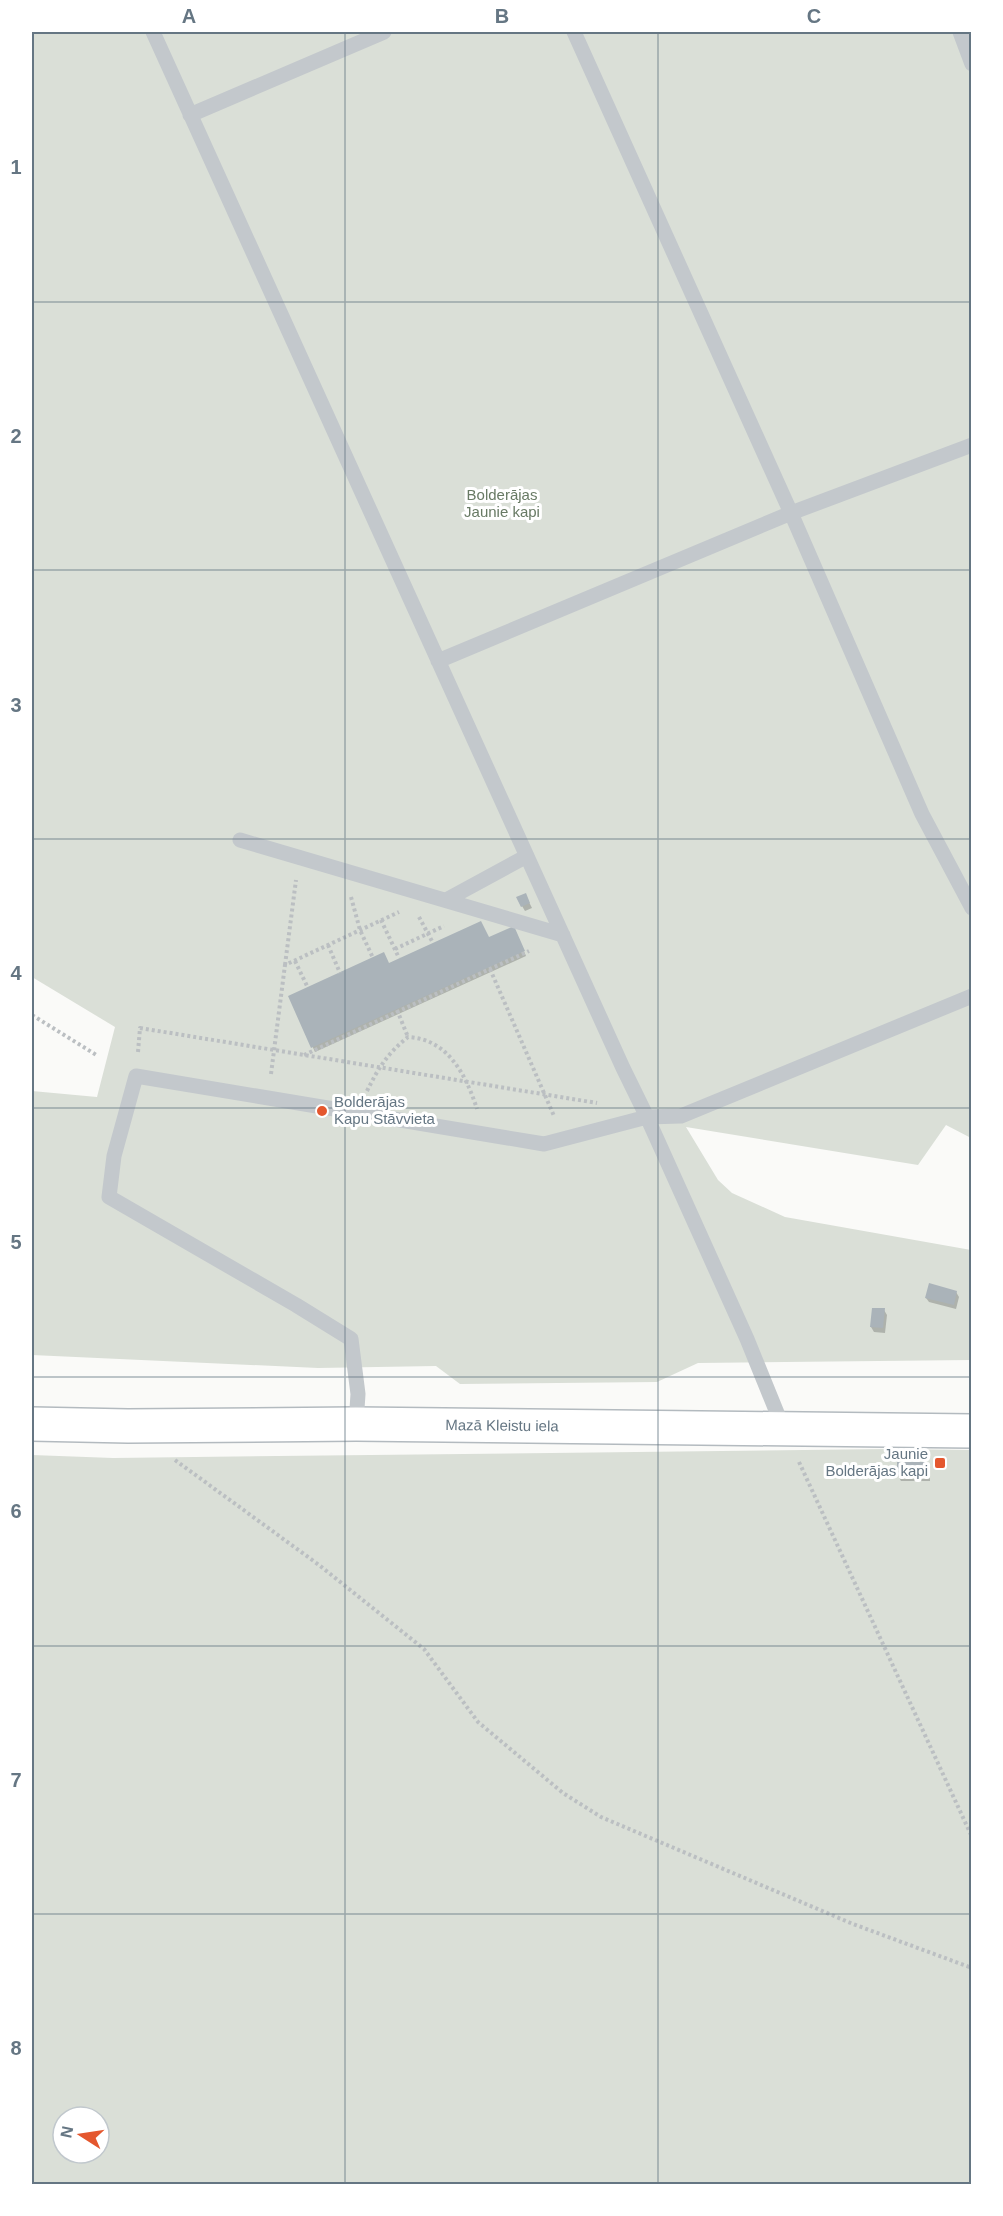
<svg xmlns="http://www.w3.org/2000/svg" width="1003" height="2216" viewBox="0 0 1003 2216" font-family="Arial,sans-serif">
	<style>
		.green { fill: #dadfd7; fill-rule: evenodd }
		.shadow { fill: #0003 }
		.building { fill: #aab3b9 }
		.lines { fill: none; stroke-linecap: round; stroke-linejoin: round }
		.secondary-casing { stroke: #b3babf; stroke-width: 36 }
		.path { stroke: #bbbfc2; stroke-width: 4; stroke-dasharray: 3 3; stroke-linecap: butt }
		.lane { stroke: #c3c8cc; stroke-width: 15 }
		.secondary { stroke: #fff; stroke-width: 33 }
		.grid { fill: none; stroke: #657683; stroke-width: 1.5; stroke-opacity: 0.55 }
		.poi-dot { fill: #e4572e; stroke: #fff; stroke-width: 2 }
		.labels { text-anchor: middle; stroke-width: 6; stroke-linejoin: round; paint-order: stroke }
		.park-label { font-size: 15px; fill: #687a64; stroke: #fff }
		.poi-label { font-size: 15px; fill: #657683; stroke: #fff; text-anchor: start }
		.street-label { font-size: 15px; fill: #657683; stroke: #fff }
		.neatline { fill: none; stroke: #657683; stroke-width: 2 }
		.grid-label { font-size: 20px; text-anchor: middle; font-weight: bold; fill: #657683 }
	</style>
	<rect width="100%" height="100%" fill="#fafaf8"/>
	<!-- green -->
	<path class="green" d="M32,32H971V1138L946,1125L918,1165L686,1127L718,1180L732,1193L785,1217L971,1250V1360L698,1363L657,1382L460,1384L436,1366L318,1368L32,1355V1091L97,1097L115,1027L32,977Z
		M887,1449L971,1450V2184H32V1455L113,1458ZM63,2117H99V2153H63Z"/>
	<!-- shadow -->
	<path class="shadow" d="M528,900L532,908L525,911L522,906Z
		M516,932L526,956L315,1052L290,997Z
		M956,1292L959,1297L956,1309L929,1302L926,1298Z
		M884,1310L887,1315L885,1333L874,1332L871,1327Z
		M899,1464H927L930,1468V1481H901L898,1476Z"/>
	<!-- building -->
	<path class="building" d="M526,893L530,903L521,907L516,897Z
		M481,921L489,937L514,926L525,951L311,1048L288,996L384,952L389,963Z
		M929,1283L957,1291L954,1305L925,1298Z
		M872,1308H885L883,1328L870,1327Z
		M897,1462H928V1477L897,1476Z"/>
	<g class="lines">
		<!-- secondary casing -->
		<g class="secondary-casing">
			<g id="secondary">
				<path id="s1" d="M32,1424L128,1426L356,1424L972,1431"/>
			</g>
		</g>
		<!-- path -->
		<path class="path" d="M351,897L360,930L373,958
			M419,917L433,943
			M381,920L399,958
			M328,945L340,973
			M395,949L444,926
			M295,961L308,988
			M285,965L296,880
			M490,969L554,1116
			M397,1010L408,1037
			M32,1015L98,1056
			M138,1052L140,1028L597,1103
			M304,1055L529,951
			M271,1074L285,965L399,912
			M367,1091C379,1067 387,1054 408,1037C448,1039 466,1075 477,1109
			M175,1460L319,1565L424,1649L478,1722L563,1793L601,1817L853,1924L972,1968
			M799,1462L972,1837"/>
		<!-- lane -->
		<path class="lane" d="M153,32L623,1068L647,1117L747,1339L784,1430
			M574,32L791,513L922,814L972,908
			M960,32L972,64
			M190,115L384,32
			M438,661L791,513L972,445
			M240,840L563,935
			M446,900L527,856
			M356,1424L358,1394L351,1339L296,1305L109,1197L114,1156L136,1076L544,1144L647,1117L681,1116L972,996"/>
		<!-- secondary -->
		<use href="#secondary" class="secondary"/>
	</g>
	<!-- grid -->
	<path class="grid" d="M345,32V2184M658,32V2184M32,302H972M32,570H972M32,839H972M32,1108H972M32,1377H972M32,1646H972M32,1914H972"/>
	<!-- markers -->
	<g class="poi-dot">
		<circle cx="322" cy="1111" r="6"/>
		<rect x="934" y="1457" width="12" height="12" rx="3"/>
	</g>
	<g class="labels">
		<!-- park labels -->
		<g class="park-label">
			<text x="502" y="500">Bolderājas<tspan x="502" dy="17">Jaunie kapi</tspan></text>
		</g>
		<!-- poi labels -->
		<g class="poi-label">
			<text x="334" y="1107">Bolderājas<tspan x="334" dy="17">Kapu Stāvvieta</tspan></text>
			<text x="928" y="1459" text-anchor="end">Jaunie<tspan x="928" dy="17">Bolderājas kapi</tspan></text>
		</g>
		<!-- street labels -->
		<g class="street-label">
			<text dy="5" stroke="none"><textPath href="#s1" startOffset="470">Mazā Kleistu iela</textPath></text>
		</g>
	</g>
	<!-- border -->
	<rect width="1003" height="2216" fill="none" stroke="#ffffff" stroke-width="66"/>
	<!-- north arrow -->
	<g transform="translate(81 2135) rotate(282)"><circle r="28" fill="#ffffff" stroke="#c1c8cd" stroke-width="1.5"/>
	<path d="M0-4.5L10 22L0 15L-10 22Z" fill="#e4572e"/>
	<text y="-9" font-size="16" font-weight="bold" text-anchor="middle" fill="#657683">N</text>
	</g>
	<rect x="33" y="33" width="937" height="2150" class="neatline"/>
	<g class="grid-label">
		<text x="189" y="23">A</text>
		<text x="502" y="23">B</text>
		<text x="814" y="23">C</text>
		<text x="16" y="174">1</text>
		<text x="16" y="443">2</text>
		<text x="16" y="712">3</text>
		<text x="16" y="980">4</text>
		<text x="16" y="1249">5</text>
		<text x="16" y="1518">6</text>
		<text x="16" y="1787">7</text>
		<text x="16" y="2055">8</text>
	</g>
</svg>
